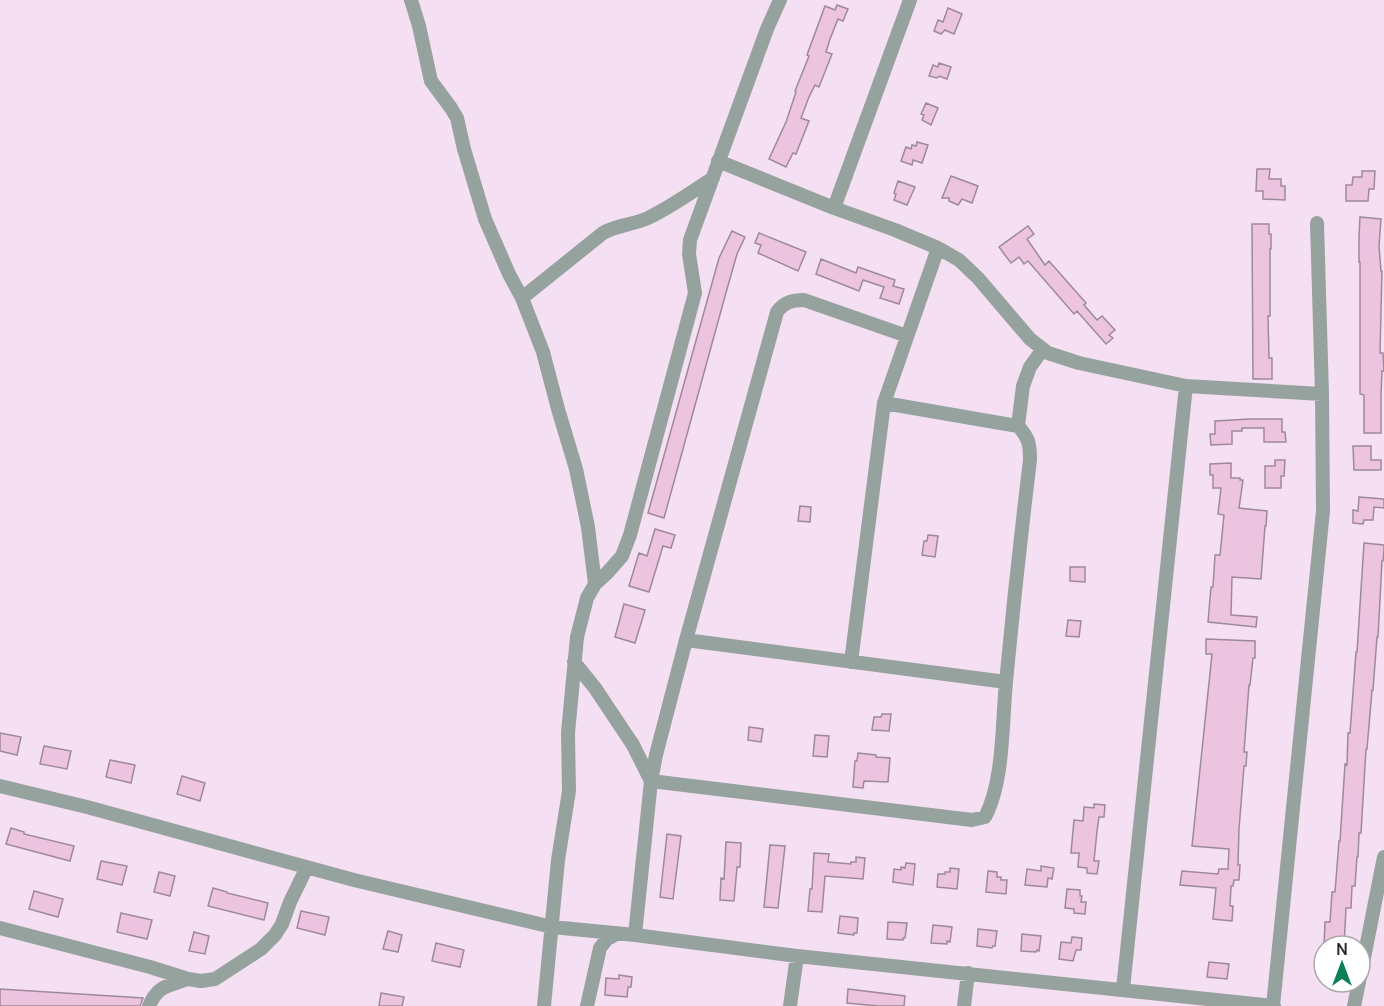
<svg xmlns="http://www.w3.org/2000/svg" width="1384" height="1006" viewBox="0 0 1384 1006" font-family="Manrope,sans-serif">
	<style>
		.building { fill: #ecc4e0; stroke: #9e8998; stroke-width: 1.5 }
		.lines { fill: none; stroke-linecap: round; stroke-linejoin: round }
		.minor { stroke: #96a29d; stroke-width: 14 }
	</style>
	<rect width="100%" height="100%" fill="#f5e0f3"/>
	<!-- building -->
	<path class="building" d="M837,5L848,9L843,21L838,19L830,39L826,52L832,54L819,87L815,85L809,97L801,118L809,121L796,154L793,153L786,167L769,159L786,122L796,92L795,91L809,56L807,55L825,6L835,10Z
		M948,8L962,14L954,34L945,30L941,34L934,31L938,20L943,22Z
		M939,63L951,67L947,79L939,76L937,78L929,76L933,65L938,67Z
		M926,103L938,108L931,125L922,120L924,115L921,114Z
		M917,142L928,145L922,163L913,160L912,165L901,161L906,147L911,149L912,145L916,146Z
		M1257,169H1270L1269,179H1281V186H1285V200L1263,199V191H1256Z
		M1362,171H1375L1374,189H1369L1368,201H1346V185H1352L1353,177H1362Z
		M951,176L978,186L972,203L962,199L958,205L949,201V198H942Z
		M898,181L915,187L907,205L894,200L896,194L894,193Z
		M1360,217L1381,219L1379,246L1381,271H1382L1380,353H1383L1384,371H1382L1381,395V433H1364V395L1360,394V262H1359V236Z
		M1252,224H1269V234H1271V249H1270V316H1268L1269,358H1272V379H1253Z
		M1028,226L1034,234L1027,239L1045,265L1049,261L1086,303L1084,305L1097,320L1102,316L1115,330L1109,335L1113,338L1106,344L1077,311L1074,314L1028,261L1024,264L1019,257L1011,263L999,247Z
		M732,231L745,237L737,254L727,289L664,518L648,513L719,258Z
		M759,233L806,252L798,271L758,253L761,245L755,243Z
		M821,259L856,273L858,267L895,280L893,286L904,289L899,304L880,298L884,287L863,280L859,291L816,274Z
		M1250,419H1282V432H1285L1286,442H1264V428H1242V431H1232V444L1211,445L1210,434H1215V421Z
		M1353,446H1371V460H1381V470H1354Z
		M1275,460H1285L1284,476H1281V488H1265V466H1275Z
		M1231,463V478H1240V480H1243L1239,508L1267,511L1266,526H1265L1261,579L1232,577L1231,615L1257,617L1256,627L1208,622L1211,587H1213L1215,555H1220L1224,515L1218,514L1221,488H1213V475H1210V464Z
		M1359,497L1384,499V508L1374,507L1373,520H1364L1363,524L1353,523V510L1358,511Z
		M800,506L811,507L810,522L798,521Z
		M655,529L675,535L671,548L663,546L649,592L629,586L639,553L647,556Z
		M928,535L938,536L935,557L922,555L924,541H927Z
		M1364,543L1384,545V550L1383,561H1382L1378,637H1377L1373,690H1372L1367,749H1366L1361,833H1359L1358,857H1357L1355,886H1352L1351,908H1346L1344,946H1324L1325,922H1330L1332,892H1335L1339,841H1340L1345,764L1347,765L1348,733H1350L1356,652H1357Z
		M1070,567H1085V582L1070,581Z
		M624,604L645,610L635,643L615,637Z
		M1068,620L1081,621L1079,637L1066,636Z
		M1206,639L1255,641V658H1253L1250,685H1249L1244,752H1247L1246,766H1244L1239,829L1238,865H1240L1239,880H1234L1233,886H1231L1230,906H1233L1232,921L1213,919L1216,888L1180,885L1182,871L1218,874L1219,869H1228L1229,849L1192,846L1212,654H1206Z
		M882,714H891L889,731L872,730L874,717H881Z
		M749,727L763,729L761,742L748,740Z
		M0,733L21,737L17,755L0,751Z
		M815,735L829,736L827,757L813,756Z
		M44,746L71,751L67,769L40,764Z
		M858,753L876,755V757L890,758L888,782L864,781L863,788L853,787L855,761H857Z
		M110,760L135,765L131,783L106,777Z
		M182,776L205,783L200,801L177,794Z
		M1094,804L1105,805L1104,817H1099L1097,831L1094,861H1099L1097,874L1087,873V868L1078,867L1079,853H1071L1074,820L1083,821L1084,807L1094,808Z
		M11,828L24,832V834L74,846L70,861L6,844Z
		M667,834L681,836L673,899L660,897Z
		M726,842L741,843L740,867H737L734,901L720,900L721,878L724,879Z
		M770,845L785,846L778,908L764,907Z
		M814,853L829,854L828,862L851,864V862H856V857L865,858L863,879L825,876L822,912L808,911L810,889H812Z
		M101,861L127,866L122,885L97,879Z
		M906,863L915,864L913,885L893,882L894,869L901,870V867L905,868Z
		M1041,866L1054,868L1052,879L1048,878L1047,887L1025,885L1027,869L1041,871Z
		M950,868L959,869L957,889L937,887L938,874H945V872H950Z
		M988,871L997,872V877H1001V880H1007L1006,894L986,892Z
		M159,872L175,876L170,896L154,892Z
		M213,888L227,892V893L268,903L264,920L208,906Z
		M1067,889L1080,890V896H1082L1081,902H1086L1085,914L1074,913V909L1065,908Z
		M34,891L63,899L58,917L29,909Z
		M301,911L329,917L325,935L297,928Z
		M121,913L152,920L147,939L117,932Z
		M840,916L858,918L857,933H854V935L838,933Z
		M888,922L907,923L905,938H903V940L887,939Z
		M933,925L952,927L950,942L947,941V944L931,943Z
		M978,929L997,931L995,946H993L992,948L977,946Z
		M388,931L402,935L398,952L383,949Z
		M194,932L209,936L205,954L189,951Z
		M1022,934L1041,936L1039,951L1037,950L1036,952L1021,951Z
		M1072,937L1082,938L1081,950H1076L1073,961L1059,959L1061,942L1071,943Z
		M436,943L464,950L460,967L432,961Z
		M1209,962L1229,964L1227,979L1207,977Z
		M619,975L632,977L631,987H628L627,997L605,995L606,978L619,979Z
		M0,989L143,998L140,1006H0Z
		M848,989L905,996L904,1006H878L847,1003Z
		M381,993L404,997L402,1006H379Z"/>
	<g class="lines">
		<!-- minor -->
		<path class="minor" d="M411,0L419,26L431,81L451,108L457,118L464,149L485,219L509,274L522,298L543,352L558,409L576,469L588,527L595,584
			M718,161L834,208L895,230L938,248L959,260L978,278L1030,339L1048,353L1079,363L1186,386L1322,394
			M834,208L910,0
			M522,298L603,233C616,225 633,225 648,218C671,207 692,192 713,178
			M1018,426L1023,386L1030,367L1043,349
			M686,640L1006,682
			M574,662L595,688L633,745L651,781L972,820L985,817C1004,782 1002,722 1006,682C1013,608 1021,534 1030,460C1030,444 1029,438 1018,426L884,403
			M851,662L884,403L938,248
			M0,786L87,807L354,880L552,927L635,935L797,956L1274,1006
			M0,928L150,967L188,979L201,981L215,979L261,949L275,935L282,924L290,902L307,867
			M635,935L651,781L656,755L686,640L777,312C784,302 793,300 804,300L907,336
			M1360,978L1384,857
			M1123,989L1186,386
			M149,1006C158,985 168,986 188,979
			M544,1006L558,860L569,791L568,733L577,637L587,598L595,584L607,573L622,556L630,535L695,293L689,254L690,240L767,29L780,0
			M587,1006L600,948L607,939L618,933
			M790,1006L797,956
			M964,1006L968,973
			M1273,1006L1323,511L1322,394L1317,223
			M1354,1006L1359,982"/>
	</g>
	<!-- north arrow -->
	<g transform="translate(1342 964)"><circle r="28" fill="#ffffff" stroke="#aba8aa" stroke-width="1.5"/>
	<path d="M0-4.5L10 22L0 15L-10 22Z" fill="#0b7f5c"/>
	<text y="-9" font-size="16" font-weight="bold" text-anchor="middle" fill="#2c252b">N</text>
	</g>
</svg>
